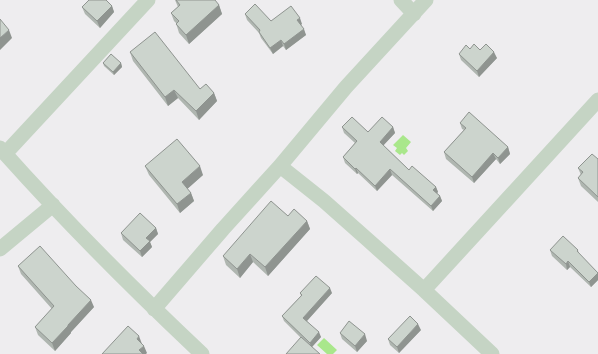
<svg xmlns="http://www.w3.org/2000/svg" width="598" height="354" viewBox="0 0 598 354" font-family="Overpass,sans-serif">
	<style>
		.water { fill: #a9e78b }
		.lines { fill: none; stroke-linecap: round; stroke-linejoin: round }
		.minor { stroke: #c5d4c4; stroke-width: 15 }
		.wall { fill: #afb6b0 }
		.shaded-wall { fill: #8f9490 }
		.building { fill: #ccd4cd; stroke: #8f9490 }
	</style>
	<rect width="100%" height="100%" fill="#eeedef"/>
	<!-- water -->
	<path class="water" d="M403,135L411,142L406,148L408,151L404,155L402,153L400,155L395,151L397,148L393,145Z
		M324,338L337,350L333,354H327L317,345Z"/>
	<g class="lines">
		<!-- minor -->
		<path class="minor" d="M401,0L414,14
			M0,148C64,220 132,288 202,354
			M5,154L148,0
			M280,166L324,201L368,240L424,290L492,354
			M0,249L53,205
			M424,290L598,100
			M154,309L223,229L280,166L346,87L426,0"/>
	</g>
	<!-- wall -->
	<path class="wall" d="M175,0L219,5L222,14L189,44L179,33L176,23L174,21L171,13L178,7Z
		M112,6L114,12L100,28L85,14L82,7Z
		M245,14L271,21L302,24L301,25L306,35L286,50L283,46L273,54L261,38L259,33L247,20Z
		M470,49L480,50L497,58L479,77L461,60L459,54Z
		M130,52L200,89L214,93L217,101L199,120L178,98L168,106L133,61Z
		M103,63H121L122,67L114,75L104,66Z
		M460,123L508,147L510,154L500,164L496,159L474,183L446,159L444,152L464,130L462,129Z
		M342,127L368,132L393,127L395,133L383,145L409,170L436,187L438,192L437,193L440,196L442,201L433,211L392,175L377,191L358,173L357,174L345,163L343,157L355,143L344,133Z
		M598,159V202L581,186L578,178L581,175L578,168Z
		M145,166L203,175L187,189L191,193L194,201L180,213L149,175Z
		M288,216L307,221L310,229L268,276L253,262L240,278L226,265L223,256Z
		M156,228L158,234L150,242L152,247L142,257L123,240L121,233Z
		M550,250H578L579,254L598,273V280L591,287L570,267L567,270L552,256Z
		M18,266L94,307L71,332V333L55,351L38,335L35,327L52,309L21,274Z
		M300,293H332L307,321L321,337L312,347L300,337L284,321L282,316L301,296Z
		M421,330L399,353L390,345L388,339Z
		M340,333L367,341L357,352L342,339Z"/>
	<!-- shaded-wall -->
	<path class="shaded-wall" d="M219,5L222,14L189,44L186,35Z
		M112,6L114,12L100,28L97,21Z
		M300,18L302,24L299,26L297,20Z
		M304,29L306,35L286,50L284,44Z
		M9,30L12,38L0,50V38Z
		M281,40L283,46L273,54L270,48Z
		M494,52L497,58L479,77L477,71Z
		M121,63L122,67L114,75L113,72Z
		M174,90L178,98L168,106L165,97Z
		M214,93L217,101L199,120L196,111Z
		M393,127L395,133L382,147L380,142Z
		M508,147L510,154L500,164L498,158Z
		M493,153L496,159L474,183L472,177Z
		M200,166L203,175L185,191L182,182Z
		M356,168L358,173L357,174L355,169Z
		M390,169L392,175L377,191L375,186Z
		M436,187L438,192L435,195L433,190Z
		M191,193L194,201L180,213L177,204Z
		M440,196L442,201L433,211L431,206Z
		M307,221L310,229L268,276L265,267Z
		M156,228L158,234L150,242L152,247L142,257L140,251L146,238Z
		M250,254L253,262L240,278L237,269Z
		M568,261L570,267L567,270L566,264Z
		M598,273V280L591,287L589,282Z
		M330,288L332,293L305,323L303,318Z
		M91,300L94,307L71,332V333L55,351L52,343L68,325Z
		M418,324L421,330L399,353L397,347Z
		M319,332L321,337L311,348L310,343Z
		M365,334L367,341L357,352L355,346Z
		M139,336L142,344L137,339Z
		M144,346L147,353L146,354H141L139,350Z"/>
	<!-- building -->
	<path class="building" d="M89,0H106L112,6L97,21L82,7Z
		M176,0H215L219,5L186,35L176,24L179,21L171,13L180,5Z
		M255,4L271,21L291,6L300,18L297,20L304,29L284,44L281,40L270,48L259,32L260,30L245,14Z
		M0,19L9,30L0,38Z
		M155,32L200,89L206,84L214,93L196,111L174,90L165,97L130,52Z
		M474,44L480,50L486,44L494,52L477,71L459,54L466,45L470,49Z
		M111,54L121,63L113,72L103,63Z
		M469,112L508,147L498,158L493,153L472,177L444,152L466,128L460,123Z
		M352,117L368,132L382,117L393,127L380,142L409,170L412,166L436,187L433,190L440,196L431,206L390,169L375,186L356,168L355,169L343,157L357,141L342,127Z
		M177,139L200,166L182,182L191,193L177,204L145,166Z
		M592,154L598,159V197L578,178L583,172L578,168Z
		M271,201L288,216L294,209L307,221L265,267L250,254L237,269L223,256Z
		M140,213L156,228L146,238L150,241L140,251L121,233Z
		M563,236L578,250L577,251L598,273L589,282L568,261L566,264L550,250Z
		M40,246L76,286L91,300L68,325V326L52,343L35,327L54,306L18,266Z
		M316,276L330,288L303,318L319,332L310,343L282,316L302,295L300,293Z
		M410,316L418,324L397,347L388,339Z
		M349,321L365,334L355,346L340,333Z
		M128,326L139,336L137,339L144,346L139,350L143,354H102Z
		M301,337L320,354H286Z"/>
</svg>
